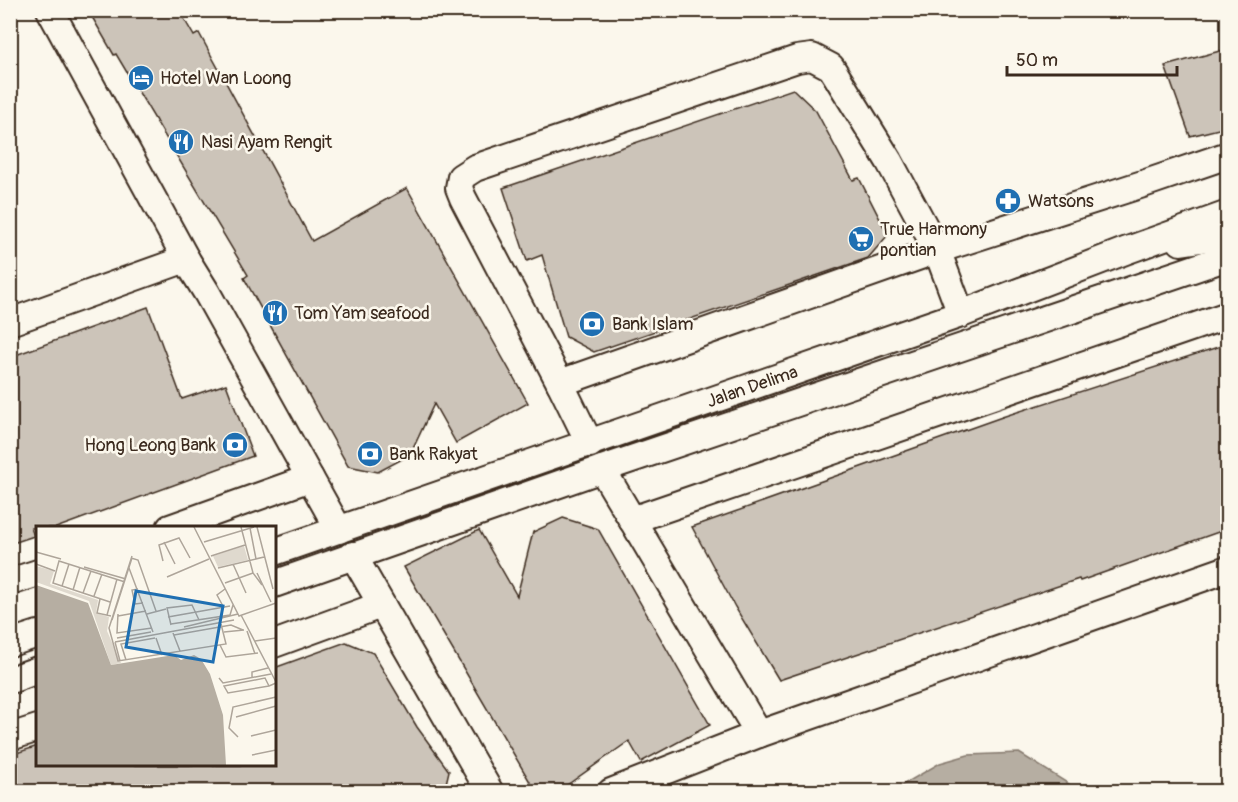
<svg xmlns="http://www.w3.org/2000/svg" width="1238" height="802" viewBox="0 0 1238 802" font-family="Pangolin,sans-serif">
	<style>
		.water { fill: #b6aea2; stroke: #85796d; stroke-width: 1.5 }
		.building { fill: #ccc4b9; stroke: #3b2a1e; stroke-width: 1.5 }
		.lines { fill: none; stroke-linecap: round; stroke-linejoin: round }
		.minor-casing { stroke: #3b2a1e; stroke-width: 30 }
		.minor { stroke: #fbf7ec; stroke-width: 26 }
		.labels { text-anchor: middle; stroke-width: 5; stroke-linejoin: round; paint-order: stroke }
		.poi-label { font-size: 18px; fill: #3b2a1e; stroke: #fbf7ec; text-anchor: start }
		.street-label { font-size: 18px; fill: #3b2a1e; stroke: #fbf7ec }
		.inset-road { fill: none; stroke: #aea59a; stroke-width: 1.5 }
		.view { fill: #1f6fb2; fill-opacity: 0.15; stroke: #1f6fb2; stroke-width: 3 }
		.inset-edge { fill: none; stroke: #3b2a1e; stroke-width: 3 }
	</style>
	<rect width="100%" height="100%" fill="#fbf7ec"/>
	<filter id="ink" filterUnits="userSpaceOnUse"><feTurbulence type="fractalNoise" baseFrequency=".0167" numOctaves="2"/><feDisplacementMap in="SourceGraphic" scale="12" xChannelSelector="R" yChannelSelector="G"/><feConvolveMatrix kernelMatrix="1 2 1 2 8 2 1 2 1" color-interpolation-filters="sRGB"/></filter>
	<g filter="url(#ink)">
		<!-- water -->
		<path class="water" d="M1019,753L1069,784L1075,791H892L940,763L968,755Z"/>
		<!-- building -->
		<path class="building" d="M88,10H179L194,36L199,33L312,241L407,188L528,403L456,443L434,404L410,455L378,472L348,466L244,278L248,275L116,54L114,55Z
			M1227,49V127L1190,136L1165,66Z
			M793,89L816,111L853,180L859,178L888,235L868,258L594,352L566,337L542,255L527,261L503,188Z
			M148,307L182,399L226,384L253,456L56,528H31L34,536L10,544V357Z
			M1227,344V529L1080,581L1079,579L779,680L735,607L692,527L1002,417Z
			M563,518L598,529L710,725L641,762L629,741L560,790L533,787L404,567L479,530L517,596L533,532Z
			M346,642L373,653L417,727L449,771L444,792H10V755L38,746V765H274V668Z"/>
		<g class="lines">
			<!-- minor casing -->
			<g class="minor-casing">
				<g id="minor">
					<path d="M50,10L186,259L207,293L339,530"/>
					<path d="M1181,242L1228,235"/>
					<path d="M10,322L186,259"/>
					<path d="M560,383L937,250L1146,183L1228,155"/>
					<path d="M590,444L560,383L463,198L459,188L461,177L475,168L797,59L812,57L831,67L889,161L937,250L961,314"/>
					<path d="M602,469L759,734"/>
					<path d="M632,520L1228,315"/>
					<path d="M170,528L310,478"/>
					<path id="s1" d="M274,552L961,314L1125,251L1228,214"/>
					<path d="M353,555L490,792"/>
					<path d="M10,582L38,573"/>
					<path d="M274,584L602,469L1228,257"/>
					<path d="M10,643L38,634"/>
					<path d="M274,644L381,605"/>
					<path d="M10,680L38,670"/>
					<path d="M10,737L38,728"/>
					<path d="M611,792L759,734L1228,569"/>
				</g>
			</g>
			<!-- minor -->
			<use href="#minor" class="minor"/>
		</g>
	</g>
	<!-- icons -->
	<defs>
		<g id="hotel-disc" transform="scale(1.35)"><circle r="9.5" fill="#1f6fb2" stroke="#fbf7ec"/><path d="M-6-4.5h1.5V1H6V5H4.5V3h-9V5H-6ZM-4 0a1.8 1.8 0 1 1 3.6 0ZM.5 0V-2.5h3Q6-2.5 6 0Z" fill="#fff"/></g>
		<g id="restaurant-disc" transform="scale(1.35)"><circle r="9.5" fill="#1f6fb2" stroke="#fbf7ec"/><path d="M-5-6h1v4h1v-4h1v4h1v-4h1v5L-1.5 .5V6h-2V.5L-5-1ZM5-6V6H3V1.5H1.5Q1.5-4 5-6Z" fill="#fff"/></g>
		<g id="pharmacy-disc" transform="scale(1.35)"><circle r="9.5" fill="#1f6fb2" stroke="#fbf7ec"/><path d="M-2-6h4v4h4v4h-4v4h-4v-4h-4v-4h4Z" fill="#fff"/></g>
		<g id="supermarket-disc" transform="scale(1.35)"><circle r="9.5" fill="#1f6fb2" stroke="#fbf7ec"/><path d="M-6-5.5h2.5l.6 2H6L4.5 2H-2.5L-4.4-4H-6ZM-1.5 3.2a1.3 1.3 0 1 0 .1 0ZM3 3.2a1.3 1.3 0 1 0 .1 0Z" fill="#fff"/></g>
		<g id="bank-disc" transform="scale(1.35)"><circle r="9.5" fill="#1f6fb2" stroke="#fbf7ec"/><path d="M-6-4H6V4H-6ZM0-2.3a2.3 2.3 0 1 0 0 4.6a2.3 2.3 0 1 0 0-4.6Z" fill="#fff"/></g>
	</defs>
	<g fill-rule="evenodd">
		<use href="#hotel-disc" x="141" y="78"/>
		<use href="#restaurant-disc" x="181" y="142"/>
		<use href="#pharmacy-disc" x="1008" y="201"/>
		<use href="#supermarket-disc" x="861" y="239"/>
		<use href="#restaurant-disc" x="275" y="313"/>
		<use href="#bank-disc" x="592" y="324"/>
		<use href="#bank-disc" x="235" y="445"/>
		<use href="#bank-disc" x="370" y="454"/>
	</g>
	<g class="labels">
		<!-- poi labels -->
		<g class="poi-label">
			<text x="160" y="84">Hotel Wan Loong</text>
			<text x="201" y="148">Nasi Ayam Rengit</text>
			<text x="1028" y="207">Watsons</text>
			<text x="880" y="235">True Harmony<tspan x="880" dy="21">pontian</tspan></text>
			<text x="294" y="319">Tom Yam seafood</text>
			<text x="612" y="330">Bank Islam</text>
			<text x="216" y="451" text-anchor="end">Hong Leong Bank</text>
			<text x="389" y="460">Bank Rakyat</text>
		</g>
		<!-- street labels -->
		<g class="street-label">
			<text dy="6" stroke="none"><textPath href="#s1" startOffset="506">Jalan Delima</textPath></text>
		</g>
	</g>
	<!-- overview -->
	<g transform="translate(36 526)">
		<rect width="240" height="240" fill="#fbf7ec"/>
		<path d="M208,20L212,34L182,41L177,30ZM0,40L18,45L14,58L62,74L60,87L73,91L71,105L85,137L75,139L53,75L0,56Z" fill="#dfd9ce"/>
		<path d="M0,59L52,77L75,139L138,129L145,134L158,129L165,133L174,148L187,189L190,239H0Z" fill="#b6aea2"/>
		<path class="inset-road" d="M158,1L203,90L240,77M205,1L217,47L226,59M221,1L237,63M214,2L220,33M128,16L139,38M168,16L218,1M0,26L25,33M96,30L73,102L82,135L190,118L185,98M175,30L209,19M95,32L102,34L120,85M127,35L123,19L143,12L154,32M0,38L19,45M197,38L210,67M48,41L90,53M93,42L117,106M182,42L228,31M221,47L235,76M131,51L173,33M189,57L217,47M26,60L33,38M102,63L96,64L99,78L107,77M37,64L44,41M47,67L55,45M58,70L66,48M64,73L61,87L75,90M74,76L17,57L23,35L89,56M188,82L181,69L189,63M82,88L81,107L116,102M111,88L130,83M71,89L81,53M205,89L240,156M82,90L110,85M132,91L194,80M76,94L96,32M135,98L194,89L197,79M135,99L131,82L156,79L163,94M148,101L202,88M211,105L219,128M188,106L208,104M137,107L144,125M138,109L195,99L207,104M81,112L115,106M120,112L126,129M219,115L240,112M79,116L198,94M79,116L84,135M184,119L190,131L222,127M90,134L85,118L119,112M216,151V146L232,142M183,152L187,157L235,148M233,160L229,152L188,160L192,167L233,160L240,157M200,191L240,180M215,210L240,204M202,211L193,202L197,181L240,171M216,229L240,224"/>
		<path class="view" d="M100,65L187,80L177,136L90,121Z"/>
		<rect width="240" height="240" class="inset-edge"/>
	</g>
	<!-- margin -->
	<rect width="1238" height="802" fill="none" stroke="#fbf7ec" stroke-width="36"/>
	<rect x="18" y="18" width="1202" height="766" fill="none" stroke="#3b2a1e" stroke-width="2" filter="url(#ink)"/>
	<!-- scale -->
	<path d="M1007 66v9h170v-9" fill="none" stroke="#3b2a1e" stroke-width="3"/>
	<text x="1016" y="66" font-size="18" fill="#3b2a1e" stroke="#fbf7ec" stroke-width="4.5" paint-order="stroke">50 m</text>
</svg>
